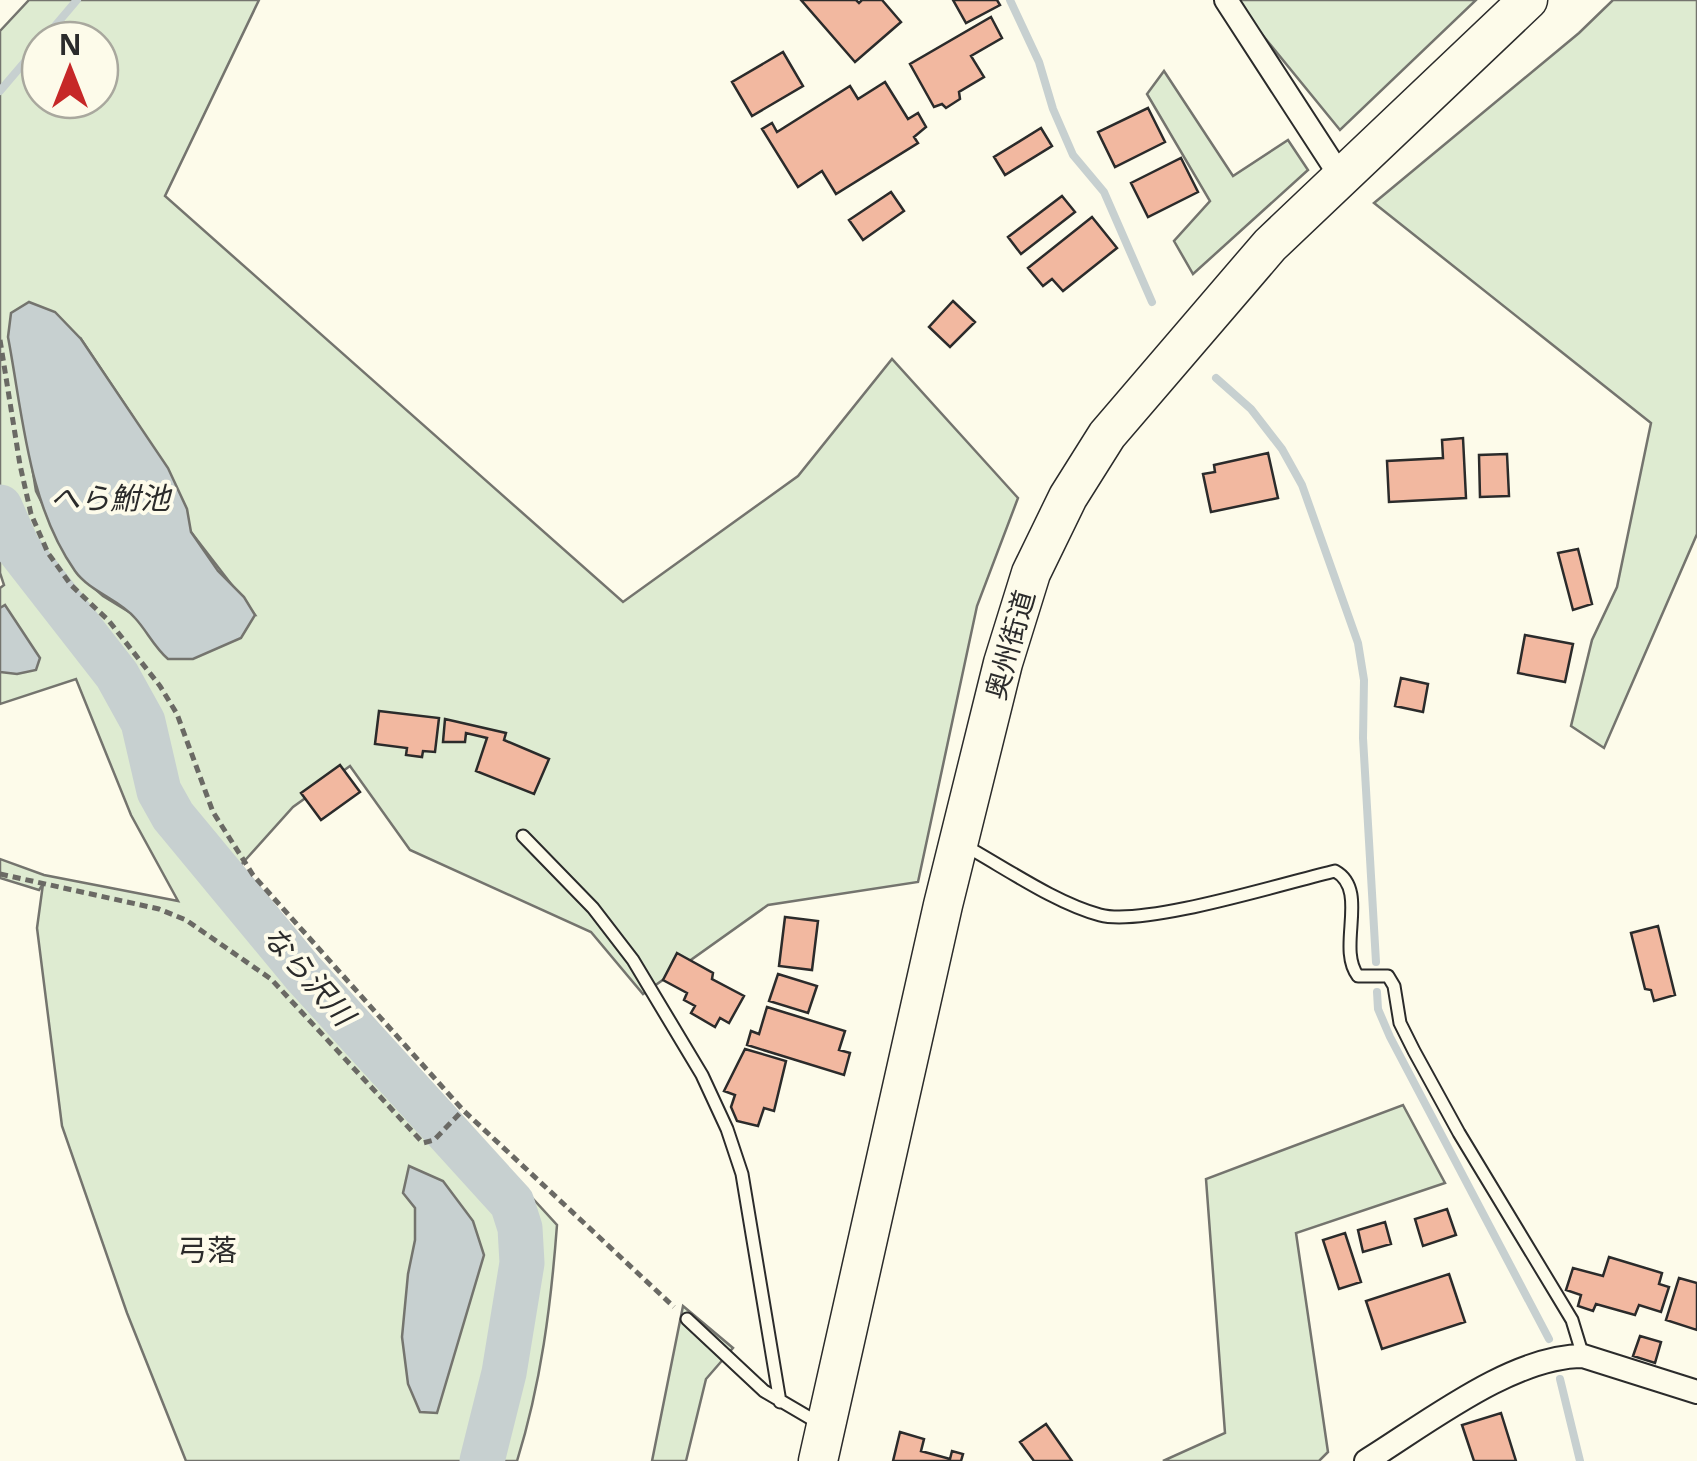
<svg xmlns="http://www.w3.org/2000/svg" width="1697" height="1461" viewBox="0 0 1697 1461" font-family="'Noto Sans','Noto Sans JP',sans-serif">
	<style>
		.green { fill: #deebd1; stroke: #74746e; stroke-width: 2.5; fill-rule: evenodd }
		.water { fill: #c7d0d0; stroke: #74746e; stroke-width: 2.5 }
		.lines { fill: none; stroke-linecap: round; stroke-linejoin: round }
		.stream { stroke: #c7d0d0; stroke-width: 8 }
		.river { stroke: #c7d0d0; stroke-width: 45 }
		.building { fill: #f2b8a0; stroke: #2b2b2b; stroke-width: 2.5 }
		.service-casing { stroke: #2b2b2b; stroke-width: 15 }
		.minor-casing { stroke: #2b2b2b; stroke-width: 26 }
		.trunk-casing { stroke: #2b2b2b; stroke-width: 41 }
		.path { stroke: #6a6964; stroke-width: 5; stroke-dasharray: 8 5; stroke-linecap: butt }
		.service { stroke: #fdfbea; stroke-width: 11 }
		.minor { stroke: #fdfbea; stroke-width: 22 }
		.trunk { stroke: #fdfbea; stroke-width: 38 }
		.labels { text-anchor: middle; stroke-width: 8; stroke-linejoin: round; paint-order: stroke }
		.street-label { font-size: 28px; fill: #2b2b2b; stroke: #fdfbea }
		.water-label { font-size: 30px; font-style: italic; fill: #2b2b2b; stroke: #fdfbea }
		.neighbourhood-label { font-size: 30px; fill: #2b2b2b; stroke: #fdfbea }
	</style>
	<rect width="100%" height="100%" fill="#fdfbea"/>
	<!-- green -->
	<path class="green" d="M29,0H259L165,196L623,602L798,476L892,359L1018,498L977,606L918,882L768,905L643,994L591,932L410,850L350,766L293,807L239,867L263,904L557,1225C551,1305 541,1384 517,1461H186L127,1313L62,1126L37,928L43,884L39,890L0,878V859L44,875L178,901L131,815L76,679L0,704V588L4,585L0,573V31ZM40,40H100V100H40ZM81,339L133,417L191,532L255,615H134L103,596L77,573L36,491L28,442Z
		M1234,0H1476L1340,130Z
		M1613,0H1697V534L1604,748L1571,726L1592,640L1617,587L1651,423L1374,203L1579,33Z
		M1164,71L1233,176L1288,140L1308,170L1193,274L1174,241L1210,201L1147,94Z
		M1403,1105L1445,1183L1296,1233L1328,1452L1319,1461H1163L1225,1433L1206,1179Z
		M683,1306L733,1348L706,1379L686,1461H652Z"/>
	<!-- water -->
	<path class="water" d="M29,302L55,312L81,339L168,468L187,509L191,532L218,571L244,597L255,615L241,638L193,659H168C154,647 147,631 135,618C119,599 90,592 75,571C28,504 23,416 8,337L11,313Z
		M5,605L40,658L36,670L17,674L0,672V608Z
		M409,1166L443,1181L473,1221L484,1255L437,1413L420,1412L408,1384L402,1337L408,1274L415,1240V1208L403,1193Z"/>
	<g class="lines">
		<!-- stream -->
		<path class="stream" d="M1010,0L1039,62L1053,109L1073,155L1104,192L1152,302
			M43,40L77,0
			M0,91L40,44
			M1216,378L1251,409L1282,449L1302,485L1358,643L1364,680L1363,738L1376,962
			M1377,992L1378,1009L1390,1037L1549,1339
			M1560,1379L1580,1461"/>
		<!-- river -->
		<path class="river" d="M0,507L18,548L117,675L143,722L159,791L173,816L303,973L512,1203L520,1228L522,1263L504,1373L482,1461"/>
	</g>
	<!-- building -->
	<path class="building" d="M801,0H856L859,3L862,0H882L901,22L855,62Z
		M953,0H997L1000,5L966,23Z
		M991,17L1002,38L971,56L984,77L959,92L960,99L946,108L942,104L934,107L910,64Z
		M783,52L803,86L752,116L732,82Z
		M885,82L908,119L918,113L926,127L914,137L918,143L836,194L822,171L798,187L762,129L772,123L777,132L850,86L858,99Z
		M1148,108L1165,142L1115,167L1098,132Z
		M1041,128L1052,146L1005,175L994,157Z
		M1181,158L1198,192L1148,217L1131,183Z
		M891,192L904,211L863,240L849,220Z
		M1062,196L1075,212L1021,254L1008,237Z
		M1092,217L1117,248L1063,291L1052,279L1043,286L1028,268Z
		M953,301L975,322L950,347L929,327Z
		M1463,438L1466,498L1389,502L1387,461L1443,458L1442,440Z
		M1268,453L1278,498L1211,512L1203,474L1215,472L1214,465Z
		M1507,454L1509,496L1480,497L1479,455Z
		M1578,549L1592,604L1573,610L1558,553Z
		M1525,635L1573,644L1565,682L1518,673Z
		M1401,678L1428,684L1423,712L1395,706Z
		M379,711L439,718L435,752L423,751L422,757L406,755L407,748L375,744Z
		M445,719L506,733L504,740L549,759L534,794L476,771L487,738L466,733L465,742H443Z
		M340,765L360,792L321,820L301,793Z
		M785,917L818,921L812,970L779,966Z
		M1658,926L1675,995L1654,1001L1651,990L1645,989L1631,933Z
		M677,953L713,973L712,979L744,996L729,1023L720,1018L715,1027L691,1013L695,1006L684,1000L687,993L663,980Z
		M778,974L817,986L808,1013L769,1001Z
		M767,1007L845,1031L839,1050L850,1053L844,1075L747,1045L751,1031L759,1034Z
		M745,1049L786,1061L774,1111L764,1108L758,1126L737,1121L731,1107L735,1095L724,1091Z
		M1447,1209L1456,1235L1423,1246L1415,1219Z
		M1385,1222L1391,1244L1363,1252L1358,1230Z
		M1345,1233L1361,1282L1339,1289L1323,1240Z
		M1609,1257L1662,1273L1659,1284L1669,1287L1661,1312L1639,1305L1635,1315L1596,1304L1593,1311L1578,1306L1581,1295L1566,1290L1573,1268L1603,1276Z
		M1449,1274L1465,1322L1382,1349L1366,1301Z
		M1679,1278L1697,1283V1330L1666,1320Z
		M1640,1336L1661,1342L1655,1363L1633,1356Z
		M1501,1413L1516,1461H1474L1462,1425Z
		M1046,1424L1072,1461H1034L1020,1442Z
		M900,1432L924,1439L921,1451L950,1459L952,1451L963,1454L961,1461H893Z"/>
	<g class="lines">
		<!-- service casing -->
		<g class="service-casing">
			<path id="service" d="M523,836L593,908L633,960L702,1075L727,1129L742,1174L780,1402
				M962,844C1004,867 1055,903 1100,915C1144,927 1284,883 1335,871C1370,890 1336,948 1358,976H1388L1394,986L1400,1023L1414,1051L1459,1133L1572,1320L1583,1356
				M687,1319L764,1391L822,1425"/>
		</g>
		<!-- minor casing -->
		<g class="minor-casing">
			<path id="minor" d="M1226,0L1341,177
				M1366,1461C1426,1424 1512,1356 1583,1356L1697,1392"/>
		</g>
		<!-- trunk casing -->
		<g class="trunk-casing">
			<path id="trunk" d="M818,1461L943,905L1003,663L1031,573L1068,497L1107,435L1270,245L1528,0"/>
		</g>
		<!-- path -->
		<path class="path" d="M0,340L20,465L31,514L48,553L71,585L109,621L160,686L177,714L213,812L253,875L463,1110L674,1307
			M0,874L159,909L186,920L271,979L423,1143L434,1140L463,1110"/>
		<!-- service -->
		<use href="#service" class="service"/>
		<!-- minor -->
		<use href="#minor" class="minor"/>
		<!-- trunk -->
		<use href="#trunk" class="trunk"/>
	</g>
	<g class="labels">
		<!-- street labels -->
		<g class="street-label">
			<text transform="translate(1010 645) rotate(-74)" y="10">奥州街道</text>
		</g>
		<!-- water labels -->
		<g class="water-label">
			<text x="110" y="509">へら鮒池</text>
			<text transform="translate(308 976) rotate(49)" y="10">なら沢川</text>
		</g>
		<!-- neighbourhood labels -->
		<g class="neighbourhood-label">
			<text x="207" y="1261">弓落</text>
		</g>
	</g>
	<!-- north arrow -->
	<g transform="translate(70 70)"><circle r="48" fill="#fdfbea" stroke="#a9a89e" stroke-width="2.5"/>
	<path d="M0-8L18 38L0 25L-18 38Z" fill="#c62828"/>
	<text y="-15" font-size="28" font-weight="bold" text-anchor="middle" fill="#2b2b2b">N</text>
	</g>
</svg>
